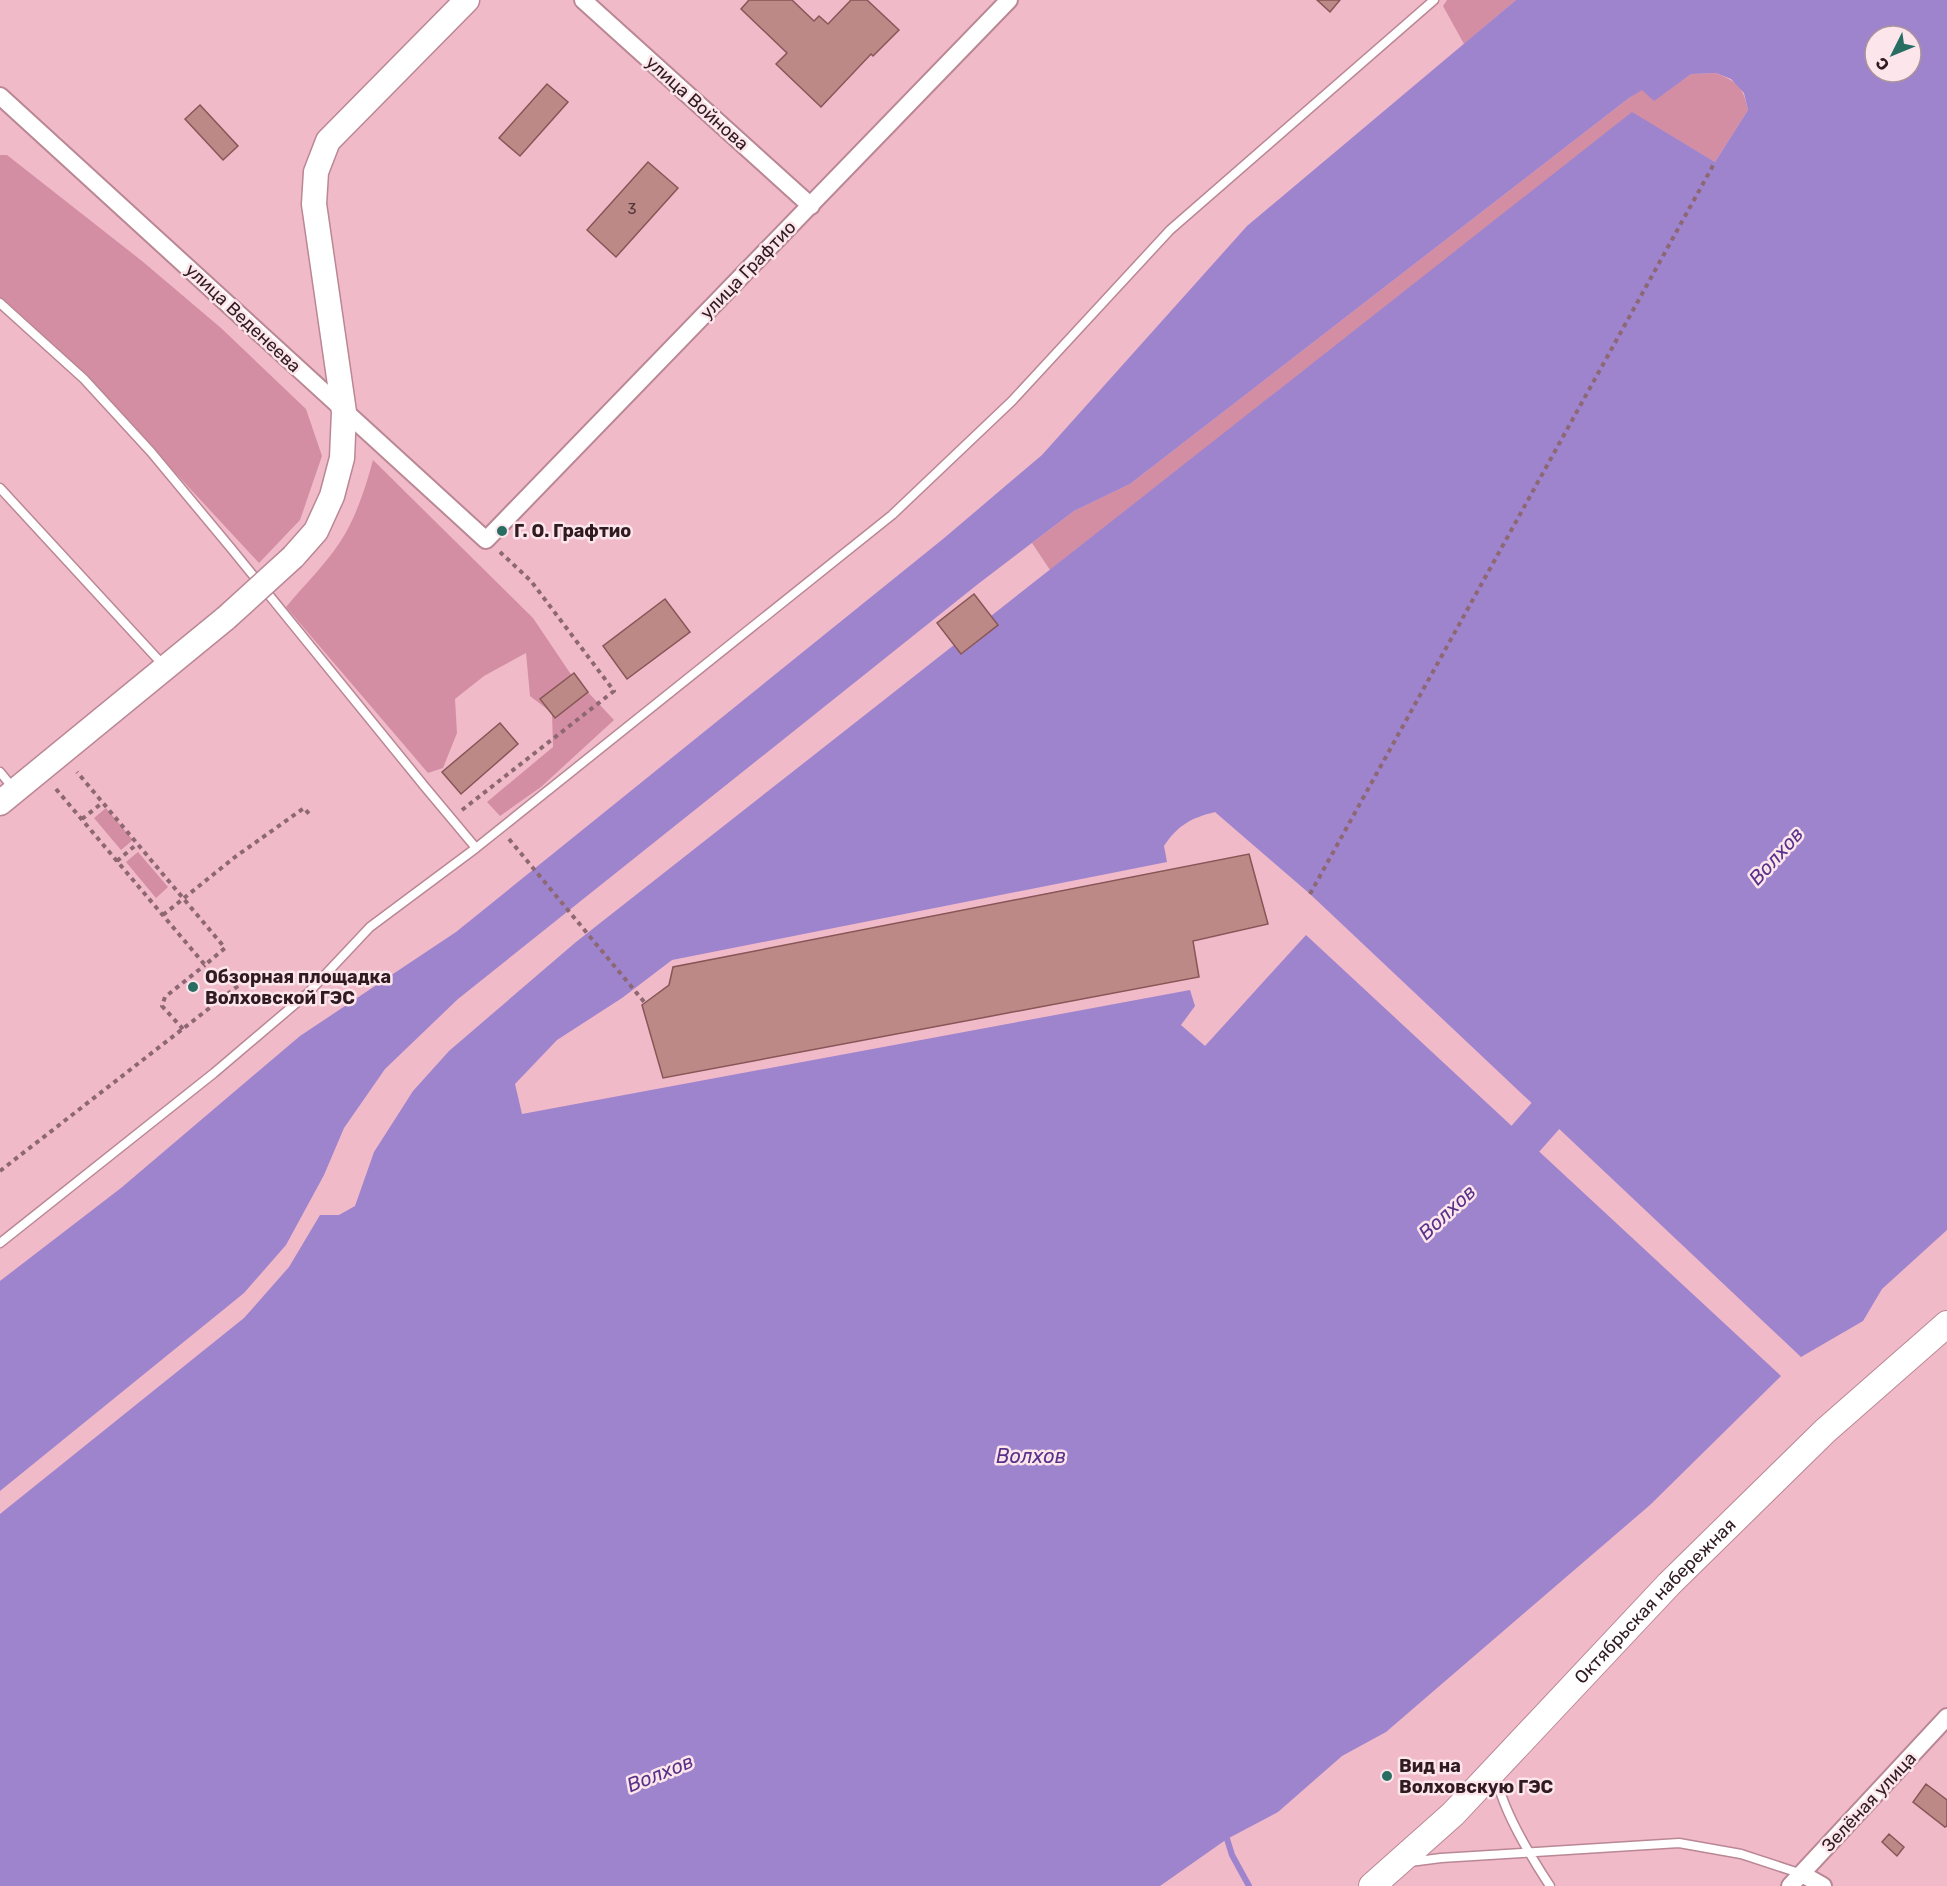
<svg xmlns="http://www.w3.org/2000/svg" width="1947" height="1886" viewBox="0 0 1947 1886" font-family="Rubik,sans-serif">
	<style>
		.green { fill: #d48ea3 }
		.water { fill: #9e83cd; fill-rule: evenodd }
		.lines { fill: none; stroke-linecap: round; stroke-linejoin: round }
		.stream { stroke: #9e83cd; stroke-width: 6 }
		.river { stroke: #9e83cd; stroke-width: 38 }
		.building { fill: #bd8987; stroke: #875656; stroke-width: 1.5 }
		.lane-casing { stroke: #ba8795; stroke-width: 11 }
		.street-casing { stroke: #ba8795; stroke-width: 20 }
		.secondary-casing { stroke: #ba8795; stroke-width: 27 }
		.primary-casing { stroke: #ba8795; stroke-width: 28 }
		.path { stroke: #8d6873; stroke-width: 4; stroke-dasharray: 4.5 4.5; stroke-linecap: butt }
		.lane { stroke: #fff; stroke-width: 8 }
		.street { stroke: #fff; stroke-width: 16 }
		.secondary { stroke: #fff; stroke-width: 24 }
		.primary { stroke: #fff; stroke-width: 26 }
		.secondary-bridge-casing { stroke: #ba8795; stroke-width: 27; stroke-linecap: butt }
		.secondary-bridge { stroke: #fff; stroke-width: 24 }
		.poi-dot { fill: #276d61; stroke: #fce5eb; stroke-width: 2 }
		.labels { text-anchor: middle; stroke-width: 5; stroke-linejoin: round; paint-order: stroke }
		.number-label { font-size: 15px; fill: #52363a }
		.street-label { font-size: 18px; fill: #2f1b21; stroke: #fce5eb }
		.poi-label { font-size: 18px; font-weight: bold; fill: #2f1b21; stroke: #fce5eb; text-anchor: start }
		.water-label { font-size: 20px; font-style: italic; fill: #58328a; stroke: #fce5eb }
	</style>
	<rect width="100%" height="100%" fill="#f0bac9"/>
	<!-- green -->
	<path class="green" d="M1447,0H1516L1464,44L1443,6Z
		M1716,73C1737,82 1743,86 1748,110L1715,162L1632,113L1050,570L1032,543L1074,511L1130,484L1629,98L1642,89L1654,100L1691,74Z
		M0,155H7L142,261L221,328L306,409L322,456L300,520L259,563L116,409L0,298Z
		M373,460L533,618L570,673L614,720L541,787L500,816L487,802L553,747L552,713L530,696L526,653L484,676L455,699L457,733L443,768L428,773L286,607C305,584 330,560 345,534C358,511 366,486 373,460Z
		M106,808L133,840L121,850L94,818Z
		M138,852L168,887L156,898L126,862Z"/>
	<!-- water -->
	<path class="water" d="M1516,0H1947V1230L1882,1289L1863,1321L1801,1357L1310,894L1215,812C1191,818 1178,825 1164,846L1167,862L672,960L622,998L557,1040L515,1084L522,1114L1190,990L1195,1006L1181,1025L1205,1046L1306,935L1781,1376L1650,1505L1386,1732L1342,1756L1278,1812L1227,1839L1160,1886H0V1514L244,1318L289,1267L320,1215H339L355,1206L374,1152L413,1091L449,1051L576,942L954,645L962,654L998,625L991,616L1632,112L1715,162L1748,110L1744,93L1731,79L1716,73L1691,74L1654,101L1642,90L1629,98L1130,484L1074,511L978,584L458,999L385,1069L344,1128L324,1175L286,1245L244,1293L0,1491V1281L121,1188L300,1036L456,932L943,539L1042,455L1247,226ZM1875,36H1911V72H1875Z"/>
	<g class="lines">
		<!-- stream -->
		<path class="stream" d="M1227,1839L1232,1855L1249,1886"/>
		<!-- river -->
		<path class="river" d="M1489,1174L1519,1146L1579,1078"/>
	</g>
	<!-- building -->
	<path class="building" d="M749,0H792L814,21L819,16L828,24L851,0H867L899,30L873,56L871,54L821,107L776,64L787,53L741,9Z
		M1317,0H1340L1330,12Z
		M547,84L568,102L520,156L499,138Z
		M200,105L238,146L223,160L185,119Z
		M648,162L678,188L616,257L587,230Z
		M974,594L998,625L961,654L937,623Z
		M665,599L690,632L627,679L603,646Z
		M574,673L588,692L555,718L540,699Z
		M500,723L518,744L461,794L442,772Z
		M1249,854L1268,924L1193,941L1199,977L663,1078L642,1005L669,985L673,967Z
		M1926,1784L1947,1800V1826L1945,1827L1913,1802Z
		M1889,1834L1904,1847L1897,1856L1882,1842Z"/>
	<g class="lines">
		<!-- lane casing -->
		<g class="lane-casing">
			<path id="lane" d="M0,303L84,379L151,452L230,547L425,787L476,848
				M0,488L165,667
				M0,772L13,788
				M0,1243L214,1073L307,994L370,927L476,848L892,515L1012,401L1170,230L1434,0
				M1496,1774C1501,1809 1531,1857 1550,1886
				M1410,1862L1441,1858L1679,1843L1741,1854L1802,1874"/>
		</g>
		<!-- street casing -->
		<g class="street-casing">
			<path id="street" d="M583,0L811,206
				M0,96L486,540L1009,0
				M1802,1874L1823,1886
				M1790,1886L1947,1717"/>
		</g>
		<!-- secondary casing -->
		<g class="secondary-casing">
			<path id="secondary" d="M293,557L316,531L332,496L342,458L344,412L314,204L316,172L328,141L467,0
				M0,803L226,618"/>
		</g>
		<!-- primary casing -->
		<g class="primary-casing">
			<g id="primary">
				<path id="s1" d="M1372,1886L1453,1814L1669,1584L1825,1431L1947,1324"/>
			</g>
		</g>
		<!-- path -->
		<path class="path" d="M56,789L205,965L225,948L77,772
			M462,810L614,691L531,581L500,552
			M82,819L102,803
			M509,839L645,1003
			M117,861L137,844
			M1310,894L1715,162
			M163,915L235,857L304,808L311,816
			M183,1029L162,1006L165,997L205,965
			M0,1171L252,975"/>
		<!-- lane -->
		<use href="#lane" class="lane"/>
		<!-- street -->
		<use href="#street" class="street"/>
		<!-- secondary -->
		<use href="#secondary" class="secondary"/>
		<!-- primary -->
		<use href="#primary" class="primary"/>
		<!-- secondary-bridge casing -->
		<g class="secondary-bridge-casing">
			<path id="secondary-bridge" d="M226,618L293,557"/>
		</g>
		<!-- secondary-bridge -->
		<use href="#secondary-bridge" class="secondary-bridge"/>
	</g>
	<!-- markers -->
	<g class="poi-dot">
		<circle cx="502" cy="531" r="6"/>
		<circle cx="193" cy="987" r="6"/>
		<circle cx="1387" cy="1776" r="6"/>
	</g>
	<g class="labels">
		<!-- number labels -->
		<g class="number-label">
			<text x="632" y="214">3</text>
		</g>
		<!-- street labels -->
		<g class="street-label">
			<text transform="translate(697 103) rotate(42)" y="6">улица Войнова</text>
			<text transform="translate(748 270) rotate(-46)" y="6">улица Графтио</text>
			<text transform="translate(243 318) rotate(43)" y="6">улица Веденеева</text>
			<text dy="6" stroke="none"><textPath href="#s1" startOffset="402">Октябрьская набережная</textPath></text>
			<text transform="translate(1869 1802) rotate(-47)" y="6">Зелёная улица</text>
		</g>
		<!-- poi labels -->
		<g class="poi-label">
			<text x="514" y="537">Г. О. Графтио</text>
			<text x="205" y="983">Обзорная площадка<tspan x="205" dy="21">Волховской ГЭС</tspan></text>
			<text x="1399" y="1772">Вид на<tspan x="1399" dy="21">Волховскую ГЭС</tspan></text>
		</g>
		<!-- water labels -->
		<g class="water-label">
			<text transform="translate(1776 856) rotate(-48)" y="7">Волхов</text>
			<text transform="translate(1447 1212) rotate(-43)" y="7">Волхов</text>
			<text x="1031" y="1463">Волхов</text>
			<text transform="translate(660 1773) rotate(-22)" y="7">Волхов</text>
		</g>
	</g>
	<!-- north arrow -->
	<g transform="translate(1893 54) rotate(227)"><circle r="28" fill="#fce5eb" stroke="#aa949a" stroke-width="1.5"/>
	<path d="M0-4.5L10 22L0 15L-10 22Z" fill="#276d61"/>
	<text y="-9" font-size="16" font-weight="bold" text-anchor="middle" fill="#2f1b21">С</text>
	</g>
</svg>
